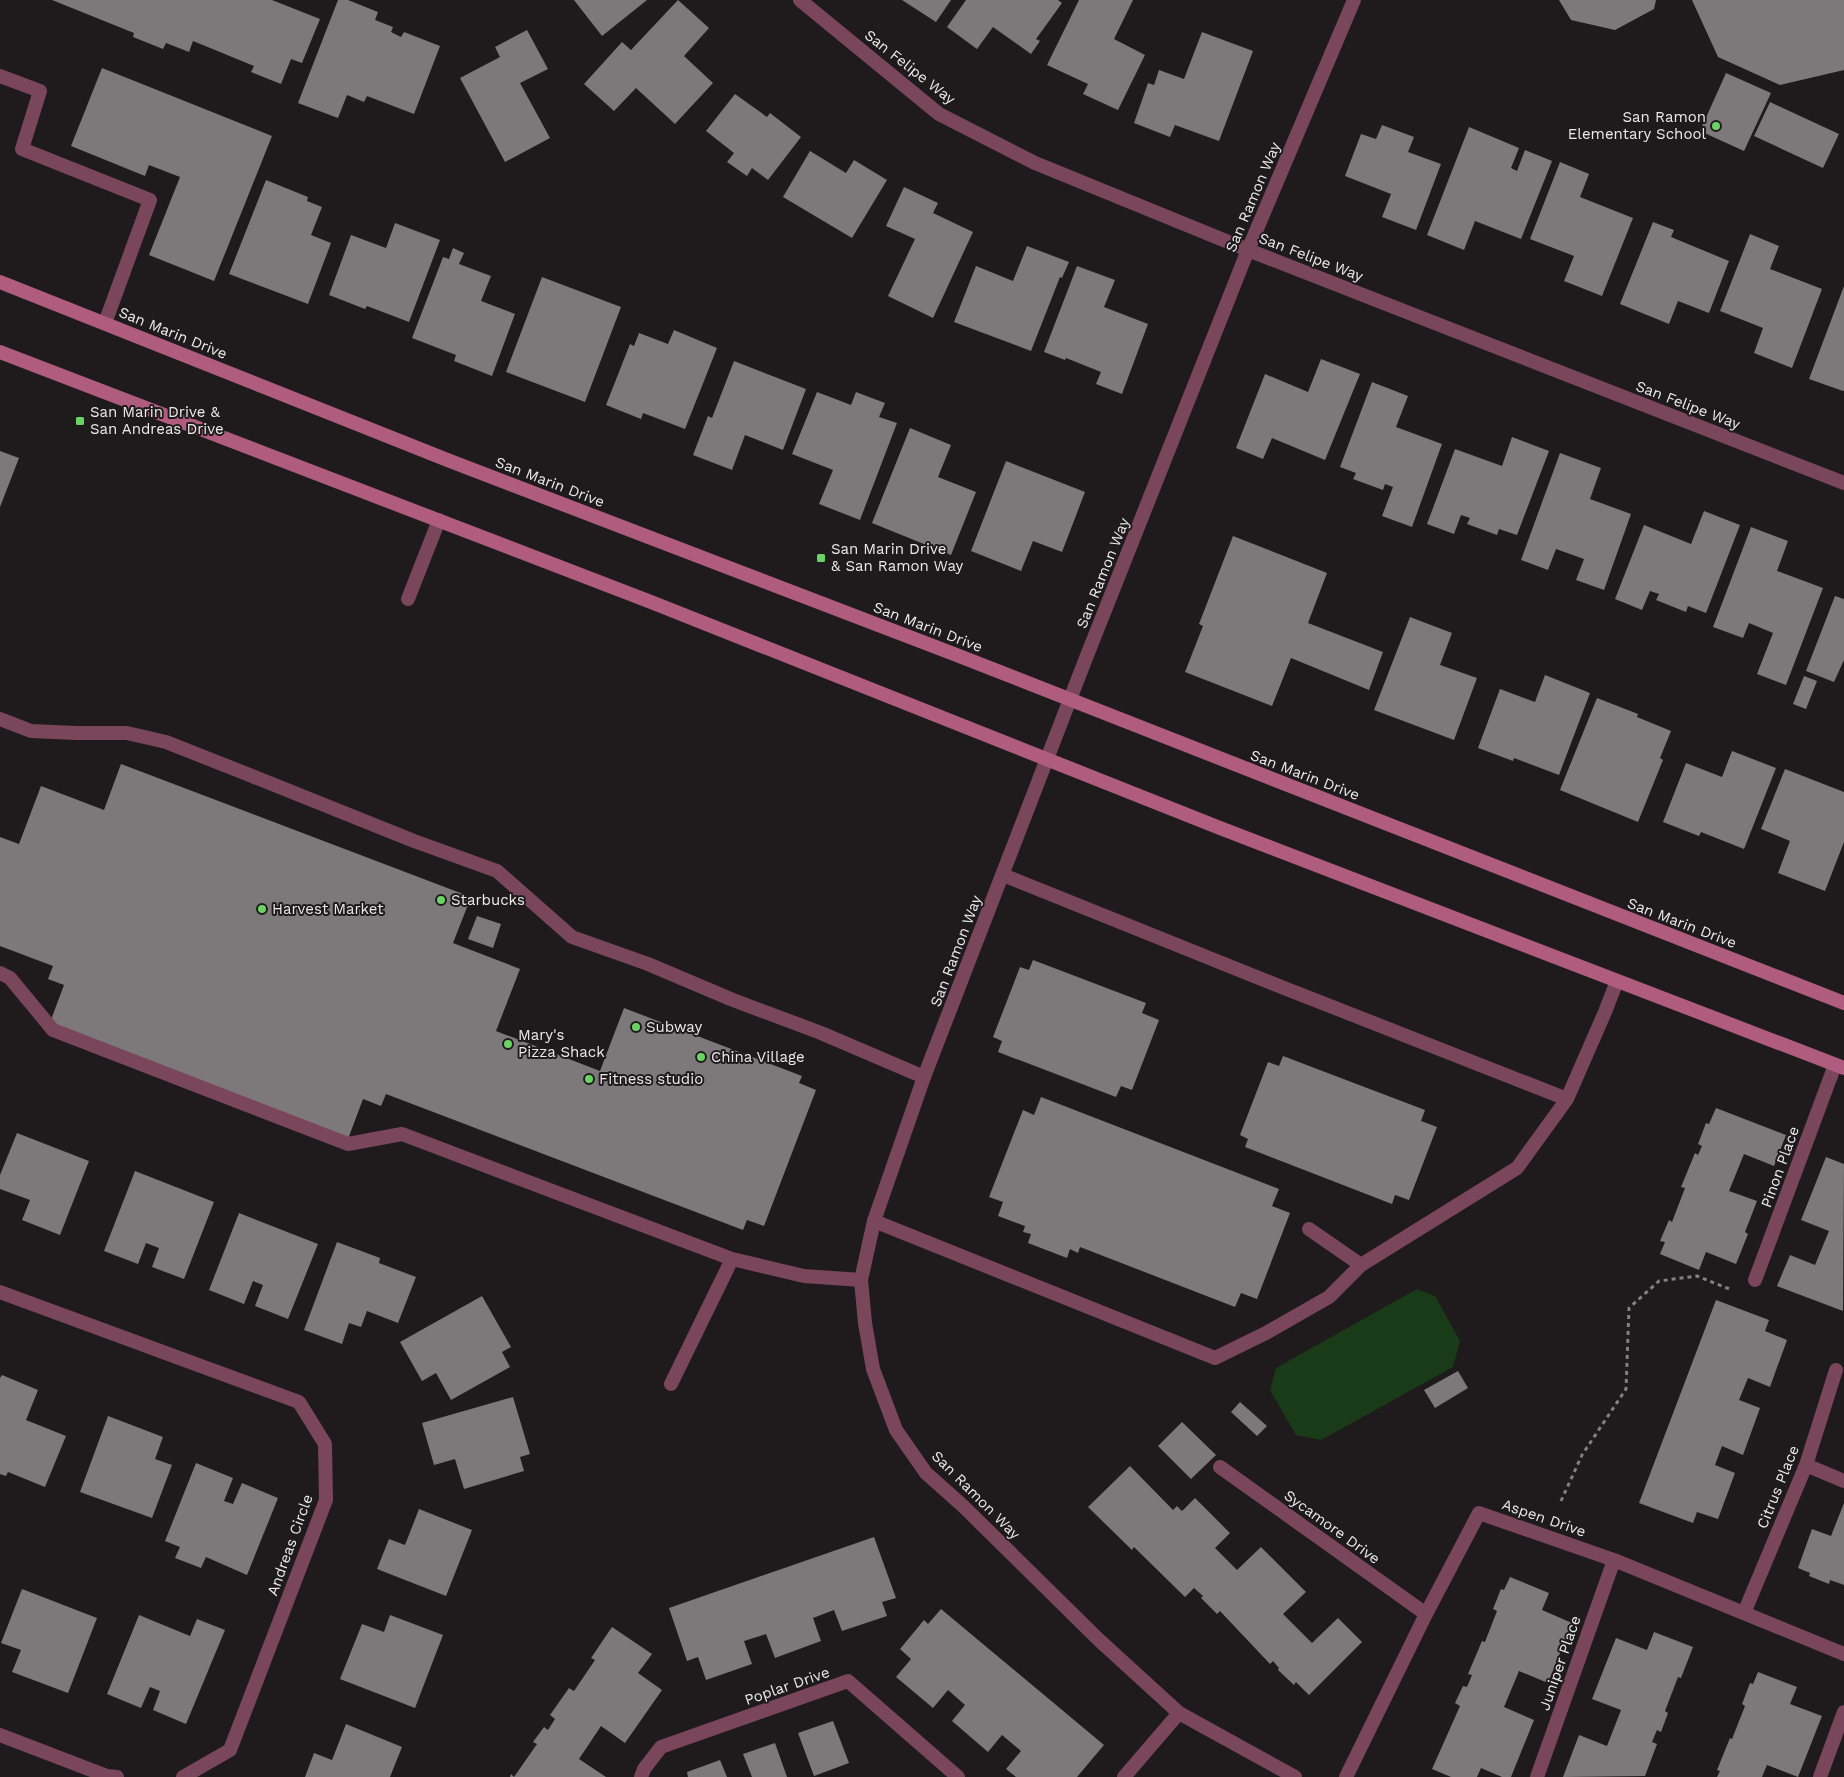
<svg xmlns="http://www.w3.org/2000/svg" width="1844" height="1777" viewBox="0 0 1844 1777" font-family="'Work Sans',sans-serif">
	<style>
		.green { fill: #193b17 }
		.building { fill: #7d797a }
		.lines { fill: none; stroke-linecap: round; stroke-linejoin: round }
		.path { stroke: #848181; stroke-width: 3; stroke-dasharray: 4 4; stroke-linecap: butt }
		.service { stroke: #7a465b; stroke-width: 14 }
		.minor { stroke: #7a465b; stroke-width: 14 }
		.secondary { stroke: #b05c7e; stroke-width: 14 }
		.poi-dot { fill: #6ad363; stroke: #1f1b1c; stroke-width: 2 }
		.labels { text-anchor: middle; stroke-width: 4; stroke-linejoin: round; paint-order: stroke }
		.street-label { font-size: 15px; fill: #ebe9e9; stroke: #1f1b1c }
		.poi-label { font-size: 15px; fill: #ebe9e9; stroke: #1f1b1c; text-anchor: start }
	</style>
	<rect width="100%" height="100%" fill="#1f1b1c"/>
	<!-- green -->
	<path class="green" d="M1417,1289L1435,1296L1460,1341L1453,1367L1321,1440L1296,1435L1270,1390L1276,1368Z"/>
	<!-- building -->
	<path class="building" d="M52,0H272L320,19L302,63L291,59L281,84L251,72L254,66L193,41L189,52L166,43L163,49L133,37L134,33Z
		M338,0H348L378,12L375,20L393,27L391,32L401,37L404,32L440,46L414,114L367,96L364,102L347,95L338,118L298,103Z
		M574,0H647L602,36Z
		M678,0L709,28L684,56L713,83L675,124L636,88L614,111L584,84L622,42L631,50Z
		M902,0H951L936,22Z
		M966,0H1058L1062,3L1036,39L1040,41L1031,54L993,27L977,49L947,27Z
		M1079,0H1133L1114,39L1145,55L1118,110L1083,94L1088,84L1047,65Z
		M1559,0H1656L1654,9L1615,30L1571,20Z
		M1692,0H1844V70L1780,85L1718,57Z
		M527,30L548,69L520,83L550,138L505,162L460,78L500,57L495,47Z
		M1202,32L1253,51L1219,141L1175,125L1170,137L1134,123L1148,83L1154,85L1159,70L1184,79Z
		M102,68L272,136L214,281L149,255L180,177L149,165L145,176L71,146Z
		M1726,73L1771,93L1744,151L1700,131Z
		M735,94L767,117L770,113L801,137L768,180L752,168L747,176L727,162L734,153L706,131Z
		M1770,102L1839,134L1823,168L1754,136Z
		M1382,125L1414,137L1408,152L1441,164L1416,230L1382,217L1391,194L1345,176L1361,134L1376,139Z
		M1469,127L1519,148L1511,168L1517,171L1525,150L1552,161L1521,239L1475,221L1464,250L1427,235Z
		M810,151L846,173L854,160L887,180L852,238L783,197Z
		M1560,162L1589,174L1580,197L1633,218L1602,296L1564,281L1574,256L1530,239Z
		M266,180L308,197L307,201L322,207L311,235L331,243L308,304L229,274Z
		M904,187L938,203L933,213L973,232L933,318L888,296L915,239L886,226Z
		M1653,222L1674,230L1671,237L1729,261L1709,313L1678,301L1669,324L1620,304Z
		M395,223L440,240L409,322L367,306L365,309L329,295L351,235L386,248Z
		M1750,234L1779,246L1770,269L1822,289L1792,368L1754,353L1763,328L1720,311Z
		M1027,246L1069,262L1062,278L1060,277L1031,351L954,322L976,266L1013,281Z
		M453,248L464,253L459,264L491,276L481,301L515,314L492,376L454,361L456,355L412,338L443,257L449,259Z
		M1077,266L1115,280L1104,307L1148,324L1122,394L1096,384L1101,372L1066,358L1065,360L1044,352Z
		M542,277L621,307L585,402L506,372Z
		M1844,286V390L1843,391L1809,379Z
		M674,330L717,348L685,429L643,413L641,419L606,405L630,344L634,346L639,333L668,344Z
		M1321,359L1360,374L1325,460L1272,438L1263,459L1236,448L1265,374L1308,392Z
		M734,361L806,389L783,450L745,435L732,470L693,455L708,416L712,418Z
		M1372,382L1408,396L1396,427L1442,444L1412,527L1382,516L1393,487L1385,484L1383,490L1353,479L1356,473L1340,467Z
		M817,392L851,405L856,392L885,403L879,417L897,423L860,520L819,504L833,470L792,454Z
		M910,428L951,445L938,477L976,492L951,555L872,523Z
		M1512,437L1549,451L1517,535L1499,529L1497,535L1467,524L1470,518L1461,515L1454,534L1427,524L1455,449L1502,466Z
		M0,451L19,458L0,507Z
		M1560,453L1601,468L1590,499L1631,514L1604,590L1576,580L1584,559L1556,549L1548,570L1521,560Z
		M1006,461L1085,492L1062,552L1033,541L1021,571L971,551Z
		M1704,511L1740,525L1706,613L1688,606L1686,612L1656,600L1659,594L1650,591L1642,610L1615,599L1644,525L1691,544Z
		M1751,527L1788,541L1777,571L1823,588L1786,685L1757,674L1773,633L1749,623L1743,638L1713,627Z
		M1233,536L1327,573L1308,623L1383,652L1369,690L1291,658L1272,706L1185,672L1203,626L1199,624Z
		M1835,596L1844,599V660L1834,682L1806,671Z
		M1410,617L1452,633L1440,665L1477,678L1454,740L1374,710Z
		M1545,675L1590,693L1559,775L1514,758L1513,761L1478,748L1500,689L1535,702Z
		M1804,676L1817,681L1806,709L1793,704Z
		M1597,698L1638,714L1637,717L1671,731L1660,758L1663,760L1638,822L1560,790Z
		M1732,751L1776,768L1744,849L1701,832L1699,836L1663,822L1686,763L1722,777Z
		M121,764L471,897L453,943L520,969L496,1031L600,1071L624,1008L802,1076L799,1083L816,1090L764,1226L747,1220L743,1230L386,1094L381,1106L363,1099L348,1139L49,1025L64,985L48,979L53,966L0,946V837L19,844L41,786L104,810Z
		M1785,769L1844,792V842L1825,891L1778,873L1790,841L1761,829Z
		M477,916L501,924L493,948L468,939Z
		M1033,960L1146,1003L1142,1013L1159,1020L1132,1090L1121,1086L1116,1097L998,1052L1002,1041L993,1037L1020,967L1029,970Z
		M1283,1056L1425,1110L1421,1121L1437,1127L1409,1200L1395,1195L1392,1204L1245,1147L1248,1139L1240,1135L1268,1062L1279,1066Z
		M1041,1097L1279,1189L1272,1206L1290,1213L1257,1299L1241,1293L1235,1307L1080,1247L1078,1253L1070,1249L1067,1258L1028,1243L1031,1234L1023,1232L1025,1226L998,1216L1003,1202L989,1197L1023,1110L1034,1115Z
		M1716,1108L1786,1135L1774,1166L1744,1154L1729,1191L1757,1201L1745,1232L1748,1234L1736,1264L1706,1252L1699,1270L1660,1254L1665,1242L1660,1241L1669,1220L1672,1222L1685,1188L1681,1187L1695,1153L1698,1155L1702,1146L1698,1144L1706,1123L1709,1124Z
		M17,1133L89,1161L60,1235L22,1220L30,1200L0,1189V1175Z
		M1826,1157L1844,1164L1843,1311L1777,1286L1790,1255L1815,1265L1829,1231L1801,1220Z
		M135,1171L214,1202L184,1279L152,1267L159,1248L146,1243L138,1264L104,1251Z
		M239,1213L318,1244L288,1319L255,1306L263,1285L253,1281L244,1304L209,1290Z
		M337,1242L380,1258L379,1263L416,1277L398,1323L367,1311L361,1327L349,1323L342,1344L304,1330Z
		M482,1296L511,1347L502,1352L510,1367L451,1400L436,1373L422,1381L400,1342Z
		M1716,1300L1769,1320L1765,1331L1787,1340L1770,1387L1748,1378L1739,1400L1760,1408L1743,1455L1722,1446L1715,1465L1735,1473L1718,1519L1697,1512L1693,1523L1639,1503Z
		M1458,1371L1468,1388L1435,1408L1424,1390Z
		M2,1375L38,1390L26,1420L66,1436L45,1487L8,1472L6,1476L0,1474V1378Z
		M513,1397L530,1454L520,1457L524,1471L464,1489L455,1459L434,1465L422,1423Z
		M1240,1402L1267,1426L1257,1436L1231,1412Z
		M108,1416L163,1437L155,1459L172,1465L152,1518L80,1492Z
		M1182,1422L1216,1455L1191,1479L1158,1446Z
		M196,1463L233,1478L224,1501L233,1504L242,1483L278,1498L247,1575L206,1557L201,1568L175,1558L180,1547L165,1541Z
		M1130,1466L1173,1510L1177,1506L1182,1511L1195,1498L1230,1533L1215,1548L1237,1570L1261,1547L1306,1592L1283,1614L1312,1643L1338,1618L1362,1642L1309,1695L1296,1682L1294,1685L1278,1670L1279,1668L1273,1661L1270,1664L1220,1611L1217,1614L1201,1598L1203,1596L1194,1588L1185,1597L1134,1547L1132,1550L1088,1507Z
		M1844,1503V1585L1830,1580L1829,1584L1809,1576L1810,1573L1798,1568L1812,1529L1831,1536Z
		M419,1509L472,1530L446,1596L377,1569L389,1539L405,1545Z
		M874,1537L896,1598L882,1602L887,1616L842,1631L834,1610L813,1618L821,1641L775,1658L766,1634L744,1641L752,1664L706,1680L698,1657L687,1661L669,1608Z
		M1510,1577L1549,1593L1542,1610L1572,1623L1548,1683L1519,1671L1504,1707L1534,1720L1511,1777H1502L1481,1768L1477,1777H1451L1432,1769L1460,1706L1455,1703L1463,1686L1467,1687L1472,1675L1468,1674L1482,1641L1485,1642L1497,1611L1493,1609L1501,1589L1504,1590Z
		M22,1589L97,1618L68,1693L12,1672L21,1650L1,1643Z
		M941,1609L1104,1745L1077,1777H1016L1006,1769L1021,1751L1002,1735L988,1752L952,1721L965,1705L948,1690L933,1708L896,1677L911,1659L900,1649L924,1620L928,1624Z
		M139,1615L190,1636L197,1619L225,1630L186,1724L153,1710L160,1691L150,1687L141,1708L107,1694Z
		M390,1615L443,1635L415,1708L340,1679L362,1624L384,1632Z
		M612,1627L652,1654L638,1673L662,1690L625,1743L601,1726L579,1759L606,1777H510L511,1774L514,1777L537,1744L533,1742L544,1727L548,1730L555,1719L550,1715L569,1688L574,1691L595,1660L591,1658Z
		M1654,1632L1693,1647L1681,1678L1678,1677L1665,1711L1668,1713L1661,1732L1657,1730L1652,1742L1657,1744L1645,1776L1563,1777L1579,1735L1607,1746L1621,1710L1592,1699L1616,1638L1647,1650Z
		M1758,1672L1797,1687L1790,1704L1822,1716L1798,1777L1767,1765L1762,1777H1717L1720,1771L1717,1770L1730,1738L1732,1739L1745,1706L1742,1704L1750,1683L1753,1684Z
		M833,1721L849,1763L814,1776L798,1733Z
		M346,1724L402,1747L390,1777H305L314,1753L332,1760Z
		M775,1743L787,1777H752L743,1754Z
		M720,1760L727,1777H688L687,1772Z"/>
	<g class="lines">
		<!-- path -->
		<path class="path" d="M1561,1501L1582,1455L1626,1389L1629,1308L1659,1281L1697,1276L1732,1290"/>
		<!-- service -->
		<path class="service" d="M0,76L40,91L22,149L150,200L105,323
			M408,599L439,520
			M0,719L31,731L76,733H127L166,742L247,774L414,841L497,871L572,937L648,964L733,1000L821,1033L924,1077
			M1003,875L1279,986L1567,1099L1605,1012L1617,981
			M0,973L10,978L53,1030L348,1144L402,1134L732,1259L671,1384
			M874,1221L1215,1358L1266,1333L1329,1297L1361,1265L1517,1168L1567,1099
			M1309,1229L1361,1265
			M732,1259L804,1276L861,1280"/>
		<!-- minor -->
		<path class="minor" d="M800,0L939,114L1035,163L1248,250L1844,483
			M1755,1280L1835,1065
			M0,1292L299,1402L325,1444L326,1500L230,1750L183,1777
			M1806,1465L1844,1481
			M1220,1467L1426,1614
			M1744,1613L1806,1465L1836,1370
			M0,1735L107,1776L117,1777
			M641,1777L644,1769L661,1747L848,1681L958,1777
			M1124,1777L1179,1713
			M1295,1777L1179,1713L1099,1640L963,1506L926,1473L896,1430L873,1369L865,1323L861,1280L874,1221L924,1077L1086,658L1248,250L1354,0
			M1346,1777L1426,1614L1479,1513L1614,1560L1844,1654
			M1537,1777L1614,1560
			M1820,1777L1844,1712"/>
		<!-- secondary -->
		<path class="secondary" d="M0,282L450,461L954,654L1844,1003
			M0,352L651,602L1220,828L1844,1068"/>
	</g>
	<!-- markers -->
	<g class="poi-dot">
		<circle cx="1716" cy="126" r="5"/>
		<rect x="75" y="416" width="10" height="10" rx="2.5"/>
		<rect x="816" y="553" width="10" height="10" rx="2.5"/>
		<circle cx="441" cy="900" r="5"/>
		<circle cx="262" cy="909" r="5"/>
		<circle cx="636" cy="1027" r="5"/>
		<circle cx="508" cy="1044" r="5"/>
		<circle cx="701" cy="1057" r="5"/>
		<circle cx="589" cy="1079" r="5"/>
	</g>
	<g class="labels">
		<!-- street labels -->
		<g class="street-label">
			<text transform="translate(910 67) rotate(38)" y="5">San Felipe Way</text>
			<text transform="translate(1253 197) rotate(-67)" y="5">San Ramon Way</text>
			<text transform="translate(1311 257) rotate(21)" y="5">San Felipe Way</text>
			<text transform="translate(173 333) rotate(22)" y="5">San Marin Drive</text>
			<text transform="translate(1688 405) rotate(21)" y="5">San Felipe Way</text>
			<text transform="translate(550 482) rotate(21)" y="5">San Marin Drive</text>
			<text transform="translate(1103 573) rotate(-68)" y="5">San Ramon Way</text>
			<text transform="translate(928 627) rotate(21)" y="5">San Marin Drive</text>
			<text transform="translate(1305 775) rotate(21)" y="5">San Marin Drive</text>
			<text transform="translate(1682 923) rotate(21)" y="5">San Marin Drive</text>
			<text transform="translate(956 951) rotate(-69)" y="5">San Ramon Way</text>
			<text transform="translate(1780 1167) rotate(-70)" y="5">Pinon Place</text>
			<text transform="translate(1778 1487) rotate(-68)" y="5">Citrus Place</text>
			<text transform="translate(976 1495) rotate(45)" y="5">San Ramon Way</text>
			<text transform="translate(1544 1518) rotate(19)" y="5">Aspen Drive</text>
			<text transform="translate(1332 1527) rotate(36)" y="5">Sycamore Drive</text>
			<text transform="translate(290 1545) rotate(-70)" y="5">Andreas Circle</text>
			<text transform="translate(1560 1663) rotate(-71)" y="5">Juniper Place</text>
			<text transform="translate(787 1686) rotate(-19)" y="5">Poplar Drive</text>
		</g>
		<!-- poi labels -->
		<g class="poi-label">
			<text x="1706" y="122" text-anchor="end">San Ramon<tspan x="1706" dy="17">Elementary School</tspan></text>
			<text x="90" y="417">San Marin Drive &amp;<tspan x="90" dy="17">San Andreas Drive</tspan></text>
			<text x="831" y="554">San Marin Drive<tspan x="831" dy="17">&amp; San Ramon Way</tspan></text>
			<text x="451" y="905">Starbucks</text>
			<text x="272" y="914">Harvest Market</text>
			<text x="646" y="1032">Subway</text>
			<text x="518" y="1040">Mary's<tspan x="518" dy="17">Pizza Shack</tspan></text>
			<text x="711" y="1062">China Village</text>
			<text x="599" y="1084">Fitness studio</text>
		</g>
	</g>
</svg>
